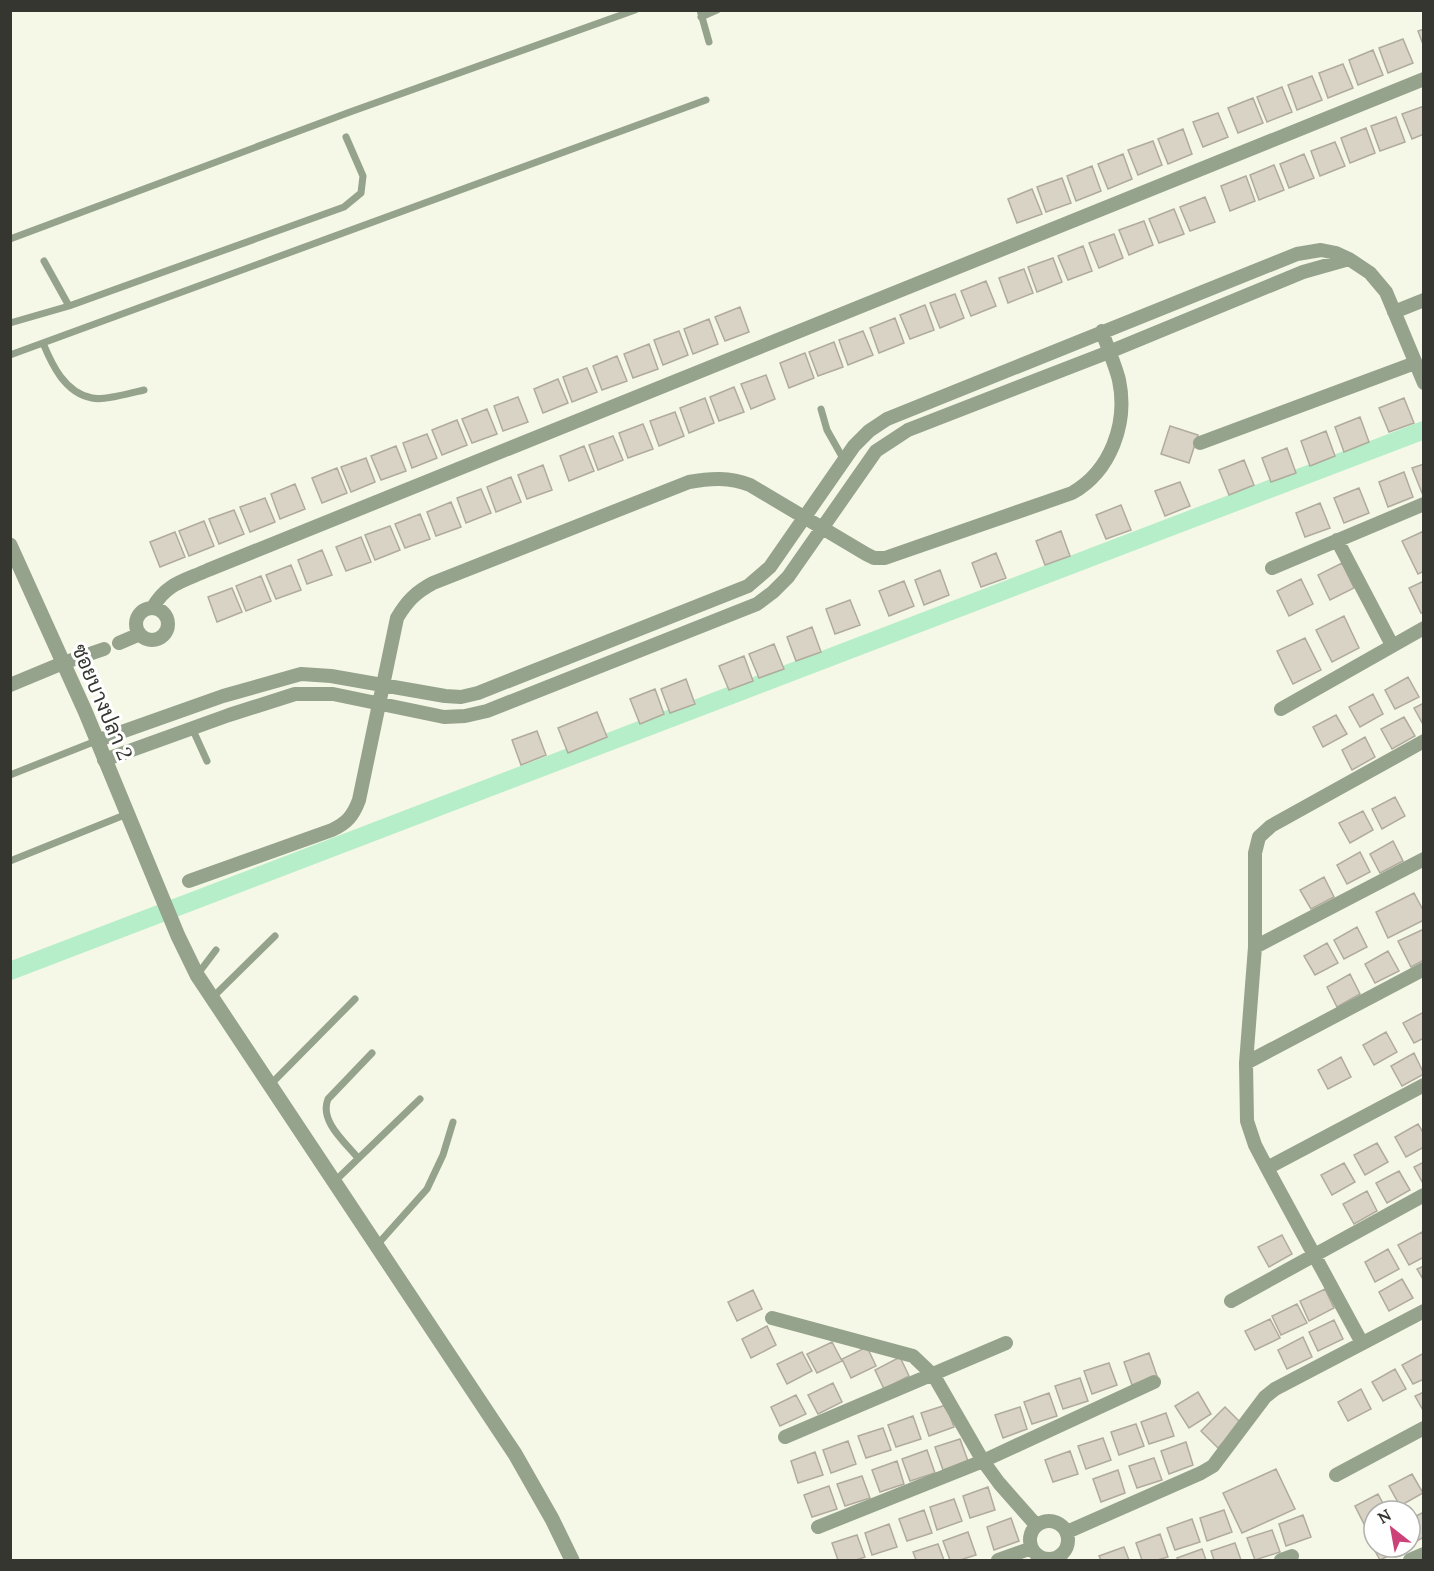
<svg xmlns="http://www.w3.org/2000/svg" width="1434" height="1571" viewBox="0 0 1434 1571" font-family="Lora,Sarabun,serif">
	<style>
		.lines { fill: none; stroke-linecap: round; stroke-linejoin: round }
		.canal { stroke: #b5eec8; stroke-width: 18 }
		.building { fill: #d9d3c5; stroke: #b0ab9d; stroke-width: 1.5 }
		.service { stroke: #95a28c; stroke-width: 7 }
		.minor { stroke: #95a28c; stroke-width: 14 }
		.tertiary { stroke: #95a28c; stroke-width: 15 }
		.labels { text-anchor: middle; stroke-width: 6; stroke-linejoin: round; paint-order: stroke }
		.street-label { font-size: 21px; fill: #363631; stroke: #fff }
	</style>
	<rect width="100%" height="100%" fill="#f5f7e7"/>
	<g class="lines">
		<!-- canal -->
		<path class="canal" d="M10,971L1424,430"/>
	</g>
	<!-- building -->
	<path class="building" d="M1424,29V47L1418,31Z
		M1403,39L1413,63L1388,73L1379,48Z
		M1373,50L1383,75L1358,85L1349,60Z
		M1343,64L1353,88L1328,98L1319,73Z
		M1312,76L1322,100L1297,110L1288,85Z
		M1282,87L1292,112L1267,122L1257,97Z
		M1253,98L1263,123L1238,133L1228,108Z
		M1424,106V134L1412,139L1402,114Z
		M1218,113L1228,137L1203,147L1193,122Z
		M1396,117L1405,142L1380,151L1371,126Z
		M1366,128L1375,153L1350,163L1341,138Z
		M1183,129L1192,154L1168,164L1158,139Z
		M1153,141L1162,165L1138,175L1128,150Z
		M1335,142L1345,166L1320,176L1311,151Z
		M1123,154L1132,179L1108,189L1098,164Z
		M1304,154L1314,178L1289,188L1280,164Z
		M1274,165L1284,190L1259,200L1250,175Z
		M1092,166L1101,191L1076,201L1067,176Z
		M1246,176L1255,201L1230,211L1221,186Z
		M1062,178L1071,203L1046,212L1037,187Z
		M1032,189L1042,214L1017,223L1008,199Z
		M1205,197L1215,222L1190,231L1180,207Z
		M1174,209L1184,234L1159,243L1149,219Z
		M1144,221L1153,245L1129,255L1119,230Z
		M1114,234L1123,258L1099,268L1089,243Z
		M1083,246L1092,271L1068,280L1058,256Z
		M1053,258L1062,282L1037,292L1028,267Z
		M1024,269L1033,293L1008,303L999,278Z
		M986,281L996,306L971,316L961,291Z
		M955,294L964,318L940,328L930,303Z
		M925,305L934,330L910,339L900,315Z
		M740,307L749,332L725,341L715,317Z
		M895,318L904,343L879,353L870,328Z
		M709,319L718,344L693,354L684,329Z
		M679,331L688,355L663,365L654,340Z
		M863,331L873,355L848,365L839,340Z
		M834,342L843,367L818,376L809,352Z
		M649,344L658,369L633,378L624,354Z
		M805,353L814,378L789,388L780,363Z
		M617,356L627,381L602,390L593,366Z
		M587,368L597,392L572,402L563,377Z
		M766,375L775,399L751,409L741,384Z
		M558,379L568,403L543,413L534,389Z
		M734,387L744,412L719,421L710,397Z
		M518,397L528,422L503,431L494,406Z
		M705,398L714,423L689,433L680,408Z
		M1404,398L1414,423L1389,432L1379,408Z
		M487,409L497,434L472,443L462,419Z
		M675,412L684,436L659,446L650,421Z
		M1360,417L1369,442L1344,452L1335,427Z
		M457,420L467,445L442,455L432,430Z
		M643,424L653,449L628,458L619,433Z
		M1170,426L1198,435L1189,463L1161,454Z
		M1326,431L1335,456L1310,466L1301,441Z
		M427,434L437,458L412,468L403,443Z
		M613,436L623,460L598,470L589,445Z
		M396,446L406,471L381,480L371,456Z
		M584,446L594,471L569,481L560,456Z
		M1287,448L1296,473L1271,482L1262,458Z
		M366,458L375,482L351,492L341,467Z
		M1244,460L1254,485L1229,495L1219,470Z
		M1424,464V492L1422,493L1412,468Z
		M543,465L552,490L527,499L518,475Z
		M337,468L347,493L322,503L312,478Z
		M1404,472L1413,497L1388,507L1379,482Z
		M511,477L521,502L496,512L487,487Z
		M1180,482L1190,506L1165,516L1155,491Z
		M295,484L305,509L280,519L271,494Z
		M1359,488L1369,513L1344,523L1334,498Z
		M481,489L491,513L466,523L457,498Z
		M265,498L275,522L250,532L240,507Z
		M451,502L461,527L436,536L427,512Z
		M1320,503L1330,528L1305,537L1296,513Z
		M1121,505L1131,530L1106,539L1096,515Z
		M234,510L244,534L219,544L209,519Z
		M420,514L430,539L405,548L395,524Z
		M204,521L214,546L189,556L179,531Z
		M390,526L400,550L375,560L365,535Z
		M1061,531L1070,556L1045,565L1036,541Z
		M1424,531V571L1418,574L1402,541Z
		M175,532L185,557L160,567L150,542Z
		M361,537L371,562L346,571L336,547Z
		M322,550L332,575L307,584L298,560Z
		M996,553L1006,578L981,587L972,563Z
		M1342,563L1354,588L1330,600L1318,575Z
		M291,565L301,590L276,599L266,575Z
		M940,570L949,595L924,605L915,580Z
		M261,576L271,601L246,611L236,586Z
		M1301,579L1313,604L1289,616L1277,591Z
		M904,581L914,606L889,616L879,591Z
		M1424,581V612L1421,613L1409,588Z
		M232,588L242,612L217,622L208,597Z
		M850,600L860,625L835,634L826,609Z
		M1344,616L1359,648L1332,662L1316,630Z
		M812,627L821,652L796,661L787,637Z
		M1305,638L1321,670L1293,684L1277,651Z
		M774,644L784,669L759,678L749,654Z
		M744,656L753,681L729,690L719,666Z
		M1408,677L1419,697L1395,709L1385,690Z
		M686,679L695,704L670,713L661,689Z
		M655,689L664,714L640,724L630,699Z
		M1373,694L1383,714L1360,727L1349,707Z
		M1424,703V726L1414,708Z
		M597,712L607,737L568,753L558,728Z
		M1336,715L1347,734L1323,747L1313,727Z
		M1404,717L1415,736L1392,749L1381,729Z
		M537,731L546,755L521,765L512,740Z
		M1365,737L1375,757L1352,770L1342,750Z
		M1395,797L1405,816L1382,829L1372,809Z
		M1363,811L1373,830L1350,843L1339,823Z
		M1393,841L1403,861L1380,873L1370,854Z
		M1360,852L1370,872L1347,884L1337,865Z
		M1324,877L1334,897L1311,909L1300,890Z
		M1414,893L1424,912V920L1388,938L1376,912Z
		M1357,927L1367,947L1344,959L1334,940Z
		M1424,929V960L1411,967L1398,941Z
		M1327,943L1338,963L1315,975L1304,956Z
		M1388,951L1399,971L1375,983L1365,964Z
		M1350,974L1360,994L1337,1007L1327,987Z
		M1424,1012V1038L1414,1043L1403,1023Z
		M1386,1032L1397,1052L1374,1065L1363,1045Z
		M1414,1053L1424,1074L1402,1086L1391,1066Z
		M1341,1057L1351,1077L1328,1089L1318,1070Z
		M1418,1124L1424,1134V1147L1406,1157L1395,1137Z
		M1377,1143L1388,1162L1365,1175L1354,1155Z
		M1424,1162V1185L1414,1167Z
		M1344,1163L1355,1182L1332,1195L1321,1175Z
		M1399,1171L1410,1190L1387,1203L1376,1183Z
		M1367,1191L1377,1211L1354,1224L1343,1204Z
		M1422,1232L1424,1236V1257L1409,1265L1398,1245Z
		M1282,1235L1292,1254L1269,1267L1258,1247Z
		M1388,1249L1399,1269L1375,1282L1365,1262Z
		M1424,1266V1281L1417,1269Z
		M1402,1279L1413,1298L1389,1311L1379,1292Z
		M1325,1289L1334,1308L1309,1321L1300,1301Z
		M753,1290L762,1309L737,1321L728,1302Z
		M1297,1304L1307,1323L1281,1335L1272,1316Z
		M1270,1319L1280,1338L1255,1350L1245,1331Z
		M1334,1320L1343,1339L1318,1351L1309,1332Z
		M767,1326L776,1345L751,1358L742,1339Z
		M1303,1337L1312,1357L1287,1369L1278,1350Z
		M832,1342L842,1361L817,1373L807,1354Z
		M867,1347L876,1366L851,1378L842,1359Z
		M802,1352L812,1371L787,1384L777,1364Z
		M1149,1353L1157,1376L1132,1385L1124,1362Z
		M1424,1353V1379L1413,1384L1402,1365Z
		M900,1357L909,1376L884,1389L875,1370Z
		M1109,1363L1117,1385L1092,1394L1084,1371Z
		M1395,1369L1406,1389L1383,1401L1372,1382Z
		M1080,1378L1088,1401L1063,1409L1055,1386Z
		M833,1383L842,1402L818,1414L808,1395Z
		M1361,1389L1371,1409L1348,1421L1338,1402Z
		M1198,1392L1211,1414L1189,1428L1175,1406Z
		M1424,1392V1412L1415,1396Z
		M1049,1393L1057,1416L1032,1424L1024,1402Z
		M796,1395L806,1414L780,1426L771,1407Z
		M946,1405L954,1427L929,1436L921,1413Z
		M1020,1407L1027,1429L1003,1438L995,1415Z
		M1225,1407L1242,1424L1218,1448L1201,1431Z
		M1166,1413L1174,1436L1149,1444L1141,1422Z
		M913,1416L921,1439L896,1447L888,1425Z
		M1136,1424L1144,1446L1119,1455L1111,1432Z
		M883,1428L891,1450L866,1458L858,1436Z
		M1103,1438L1111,1460L1086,1469L1078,1446Z
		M960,1439L968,1461L943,1470L935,1447Z
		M848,1441L856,1464L831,1473L823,1450Z
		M1186,1442L1193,1465L1169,1474L1161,1451Z
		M927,1450L935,1473L910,1481L902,1459Z
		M1070,1451L1078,1474L1053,1482L1045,1460Z
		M815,1452L823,1475L798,1483L791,1461Z
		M1154,1458L1162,1480L1137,1488L1129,1466Z
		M897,1461L904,1484L880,1492L872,1470Z
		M1276,1469L1295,1509L1242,1533L1223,1493Z
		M1118,1470L1125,1493L1101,1502L1093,1479Z
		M1412,1474L1423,1493L1400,1506L1389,1486Z
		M862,1476L870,1498L845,1506L837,1484Z
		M829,1486L837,1509L812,1517L804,1495Z
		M988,1487L995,1510L970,1518L963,1496Z
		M1378,1494L1387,1511H1374V1521L1365,1526L1355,1506Z
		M954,1499L962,1521L937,1530L930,1507Z
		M924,1510L932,1533L907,1541L899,1519Z
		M1224,1510L1232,1532L1207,1541L1200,1518Z
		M1424,1512V1537L1415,1542L1410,1533V1519Z
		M1303,1515L1311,1537L1286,1546L1279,1524Z
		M1011,1518L1019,1541L994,1550L987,1527Z
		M1192,1519L1200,1542L1175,1550L1167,1528Z
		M889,1524L897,1547L872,1555L865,1533Z
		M1272,1530L1280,1552L1255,1560L1247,1538Z
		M968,1532L976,1555L960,1560H950L943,1541Z
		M1160,1534L1168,1557L1157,1560H1142L1136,1543Z
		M857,1535L865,1557L856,1560H838L832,1543Z
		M1374,1540V1547H1402L1403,1549L1380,1560L1370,1542Z
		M1235,1543L1241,1560H1214L1211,1551Z
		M938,1544L944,1560H916L913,1552Z
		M1124,1547L1129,1560H1101L1099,1556Z
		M1202,1549L1206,1560H1178L1177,1558Z"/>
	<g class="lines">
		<!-- service -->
		<path class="service" d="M700,10L709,42
			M701,17L717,10
			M10,239L350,112L635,10
			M69,306L344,207L361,193L363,176L346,137
			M10,323L69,306L44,261
			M43,343C52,365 65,393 92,398C104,401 130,393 144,390
			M10,355L706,100
			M821,409L827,430L844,460
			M192,728L207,761
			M10,775L96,741
			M10,861L127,814
			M197,975L216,950
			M213,997L275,936
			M269,1086L355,999
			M358,1158C345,1142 319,1121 328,1099L372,1053
			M335,1181L420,1099
			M377,1245L427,1189L443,1155L453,1122"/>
		<!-- minor -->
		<path class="minor" d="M1394,312L1424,300
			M1200,443L1415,363
			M1337,540L1392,645
			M1272,568L1424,504
			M153,607C167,583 184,581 208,570L1424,79
			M136 624a16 16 0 1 1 32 0a16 16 0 1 1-32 0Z
			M119,643L140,634
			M10,685L63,663L104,649
			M1281,709L1424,628
			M96,741L223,696L301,674L331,676L445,696L461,697L478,693L748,586L770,567L854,446L869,431L887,419L1297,254L1321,250L1336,253L1349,259L1370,273L1386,292L1424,383
			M104,760L229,715L295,694H333L444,717L465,716L487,711L757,604L773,592L788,577L876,451L908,430L1109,352L1303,272L1349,259
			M189,881L332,830C347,823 353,816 359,800L397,618C407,601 416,592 433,583L689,482C711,478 729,477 750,485L866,554L874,558H885L1072,493C1111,471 1128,423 1119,380C1115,364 1107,347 1102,331
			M1255,947L1424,859
			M1246,1063L1424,969
			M1267,1168L1424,1085
			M1231,1301L1424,1195
			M772,1318L913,1356L934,1376L983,1461L999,1483L1036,1525
			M1362,1343L1267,1168L1255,1145L1247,1121L1246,1063L1255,947V853L1259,837L1271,826L1424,741
			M785,1437L1006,1343
			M1336,1475L1424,1428
			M1030 1540a19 19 0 1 1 38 0a19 19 0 1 1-38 0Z
			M818,1527L983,1461L1154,1382
			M1067,1532L1201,1473L1213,1466L1265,1397L1275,1389L1424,1311
			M998,1560L1032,1548
			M1281,1560L1292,1556
			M1410,1560L1424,1554"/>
		<!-- tertiary -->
		<path class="tertiary" d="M10,545L85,711L178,936L197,975L515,1454L552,1519L572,1560"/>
	</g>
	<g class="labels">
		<!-- street labels -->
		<g class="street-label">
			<text transform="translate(102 702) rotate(67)" y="7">ซอยบางปลา 2</text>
		</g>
	</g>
	<!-- border -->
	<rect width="1434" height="1571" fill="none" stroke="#363631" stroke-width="24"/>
	<!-- north arrow -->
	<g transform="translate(1392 1529) rotate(329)"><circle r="28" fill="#ffffff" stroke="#afafad" stroke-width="1.5"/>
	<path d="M0-4.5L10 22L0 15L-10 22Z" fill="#cb4178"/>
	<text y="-9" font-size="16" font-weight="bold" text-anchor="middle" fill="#363631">N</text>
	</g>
</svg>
